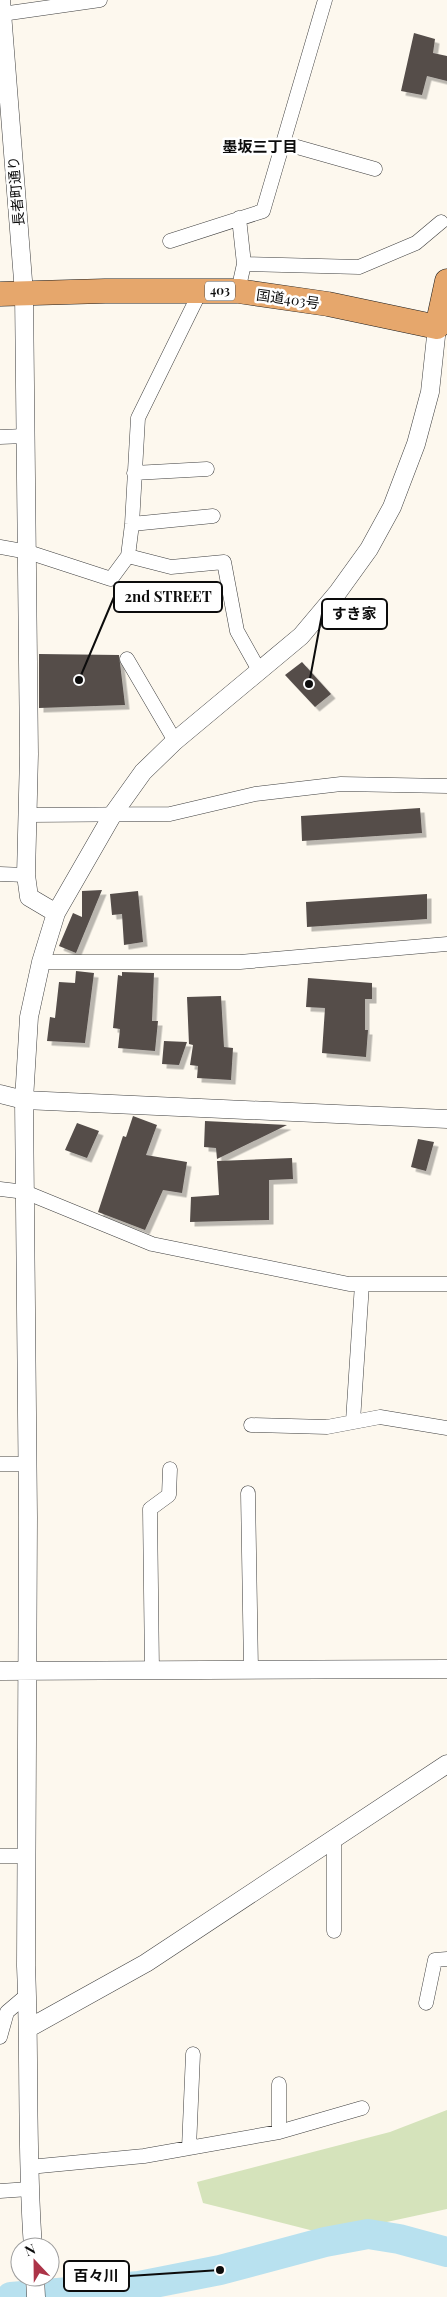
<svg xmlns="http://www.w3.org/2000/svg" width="447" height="2297" viewBox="0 0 447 2297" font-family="'Playfair Display','Noto Sans JP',serif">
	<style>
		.green { fill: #d5e3bb }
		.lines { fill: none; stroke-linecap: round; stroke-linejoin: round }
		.river { stroke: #b8e1ef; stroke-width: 30 }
		.building { fill: #544d4a; filter: url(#shadow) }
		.minor-casing { stroke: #3f3f3f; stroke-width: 15 }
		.tertiary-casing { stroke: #3f3f3f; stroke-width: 19 }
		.trunk-casing { stroke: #1d1d1d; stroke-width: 25 }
		.minor { stroke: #fff; stroke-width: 14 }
		.tertiary { stroke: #fff; stroke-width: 18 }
		.trunk { stroke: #e6a76c; stroke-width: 24 }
		.labels { text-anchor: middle; stroke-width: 5; stroke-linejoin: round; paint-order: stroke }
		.shield { fill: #fff; stroke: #555; stroke-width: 1 }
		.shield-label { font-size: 12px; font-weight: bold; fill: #0c0c0c }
		.street-label { font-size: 14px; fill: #0c0c0c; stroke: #fff }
		.neighbourhood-label { font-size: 15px; font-weight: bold; fill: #0c0c0c; stroke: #fff }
		.leader { fill: none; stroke: #0c0c0c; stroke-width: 2 }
		.callout-dot { fill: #0c0c0c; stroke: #fff; stroke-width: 2 }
		.callout { fill: #fff; stroke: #0c0c0c; stroke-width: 2 }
		.callout-label { font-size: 15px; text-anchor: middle; font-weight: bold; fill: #0c0c0c }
	</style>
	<defs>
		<filter id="shadow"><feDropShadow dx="4.5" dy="4.5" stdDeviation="0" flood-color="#0004"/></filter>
	</defs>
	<rect width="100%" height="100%" fill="#fdf8ee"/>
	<!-- green -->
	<path class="green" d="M447,2110V2209L382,2223L314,2231L203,2203L197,2182L390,2132Z"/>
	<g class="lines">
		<!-- river -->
		<path class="river" d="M11,2297L139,2286L220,2270L325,2242L368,2234L399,2239L447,2252"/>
	</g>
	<!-- building -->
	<path class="building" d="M414,33L435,39L433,53L447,56V81L427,76L422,95L401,91Z
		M39,654L119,655L125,705L39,708Z
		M302,662L331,694L315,707L285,675Z
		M420,808L422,833L302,841L301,816Z
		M102,890L76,953L59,946L73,913L82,917V891Z
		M138,891L143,942L124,945L122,914L112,915L110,894Z
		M427,894V919L307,927L306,902Z
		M76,971L94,973L85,1043L47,1041L50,1017L55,1018L59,982L75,983Z
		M122,972L154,973L152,1021H158L155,1051L118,1048L120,1029L113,1028L118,975L122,976Z
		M308,978L372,983V999H365V1030H368L366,1057L322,1053L325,1008L306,1007Z
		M221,996L224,1047L233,1048L231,1080L197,1078L198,1066L190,1065L193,1045L189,1044L187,997Z
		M164,1041L187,1042L179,1065L162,1064Z
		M133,1116L157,1125L146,1155L187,1162L182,1193L163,1190L145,1230L98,1212L123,1136L126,1137Z
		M205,1121L287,1125L217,1159L216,1148L204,1147Z
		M77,1123L99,1131L87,1158L65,1150Z
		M418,1139L434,1142L426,1171L411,1167Z
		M292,1158L293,1179L269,1180V1220L190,1222L191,1197L219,1195L217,1161Z"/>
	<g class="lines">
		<!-- minor casing -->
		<g class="minor-casing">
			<path id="minor" d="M2,14L100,0
				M283,143L375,169
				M170,241L263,211L325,0
				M244,264L359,267L416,243L441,222
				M238,291L244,264L239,218
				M0,437L25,436
				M134,473L207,469
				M132,524L213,516
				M0,547L28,552L111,579L128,556L132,524L138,418L201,290
				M128,556L171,567L224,562L237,631L260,672
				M127,659L175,741
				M28,815L170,814L255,794L341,784L447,786
				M0,874L26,875
				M41,962H240L447,944
				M0,1189L25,1192L152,1244L349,1284H447
				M353,1421L362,1284
				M251,1425L327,1427L380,1417L447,1428
				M0,1464H28
				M248,1493L251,1669
				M152,1670L150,1509L169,1495L170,1469
				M0,1856H26
				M334,1931V1837
				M426,2003L435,1960L447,1959
				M0,2037L7,2012L27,1995
				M279,2132V2084
				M189,2148L193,2054
				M29,2167L144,2156L279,2132L362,2108
				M0,2191L29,2189"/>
		</g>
		<!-- tertiary casing -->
		<g class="tertiary-casing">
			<path id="tertiary" d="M1,0L24,293L29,754L26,875L29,897L56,913L41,962L29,1017L24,1100L28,1517L26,1966C30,2060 26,2154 33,2247
				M56,913L113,814L143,772L175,741L301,636L338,592L369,549L392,507L416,444L430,392L437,327
				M0,1094L24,1100L447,1119
				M0,1671L447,1669
				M29,2028L146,1963L447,1764
				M35,2277L36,2297"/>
		</g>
		<!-- trunk casing -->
		<g class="trunk-casing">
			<path id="trunk" d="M0,294L105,291H238L328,304L437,327L447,281"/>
		</g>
		<!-- minor -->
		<use href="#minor" class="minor"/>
		<!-- tertiary -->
		<use href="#tertiary" class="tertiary"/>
		<!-- trunk -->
		<use href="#trunk" class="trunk"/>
	</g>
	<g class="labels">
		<!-- shield labels -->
		<rect class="shield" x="205" y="281.5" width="30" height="19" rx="4"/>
		<g class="shield-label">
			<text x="220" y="295">403</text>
		</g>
		<!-- street labels -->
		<g class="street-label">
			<text transform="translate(16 191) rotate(-95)" y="5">長者町通り</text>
			<text transform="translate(288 299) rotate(8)" y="5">国道403号</text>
		</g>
		<!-- neighbourhood labels -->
		<g class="neighbourhood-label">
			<text x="260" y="152">墨坂三丁目</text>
		</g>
	</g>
	<!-- callouts -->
	<path class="leader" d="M79 680L114 597M309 684L322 614M220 2270L129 2276"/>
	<g class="callout-dot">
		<circle cx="79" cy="680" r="5"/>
		<circle cx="309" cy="684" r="5"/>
		<circle cx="220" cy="2270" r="5"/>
	</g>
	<g class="callout">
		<rect x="114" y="582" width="108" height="30" rx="5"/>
		<rect x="322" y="599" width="65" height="30" rx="5"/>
		<rect x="64" y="2261" width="65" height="30" rx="5"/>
	</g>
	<g class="callout-label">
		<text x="168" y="602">2nd STREET</text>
		<text x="354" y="619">すき家</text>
		<text x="96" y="2281">百々川</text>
	</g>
	<!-- north arrow -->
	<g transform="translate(35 2262) rotate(338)"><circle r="24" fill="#ffffff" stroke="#9e9e9e"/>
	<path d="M0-4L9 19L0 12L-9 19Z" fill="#ac3448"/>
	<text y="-8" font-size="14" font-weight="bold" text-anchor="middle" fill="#0c0c0c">N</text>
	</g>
</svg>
